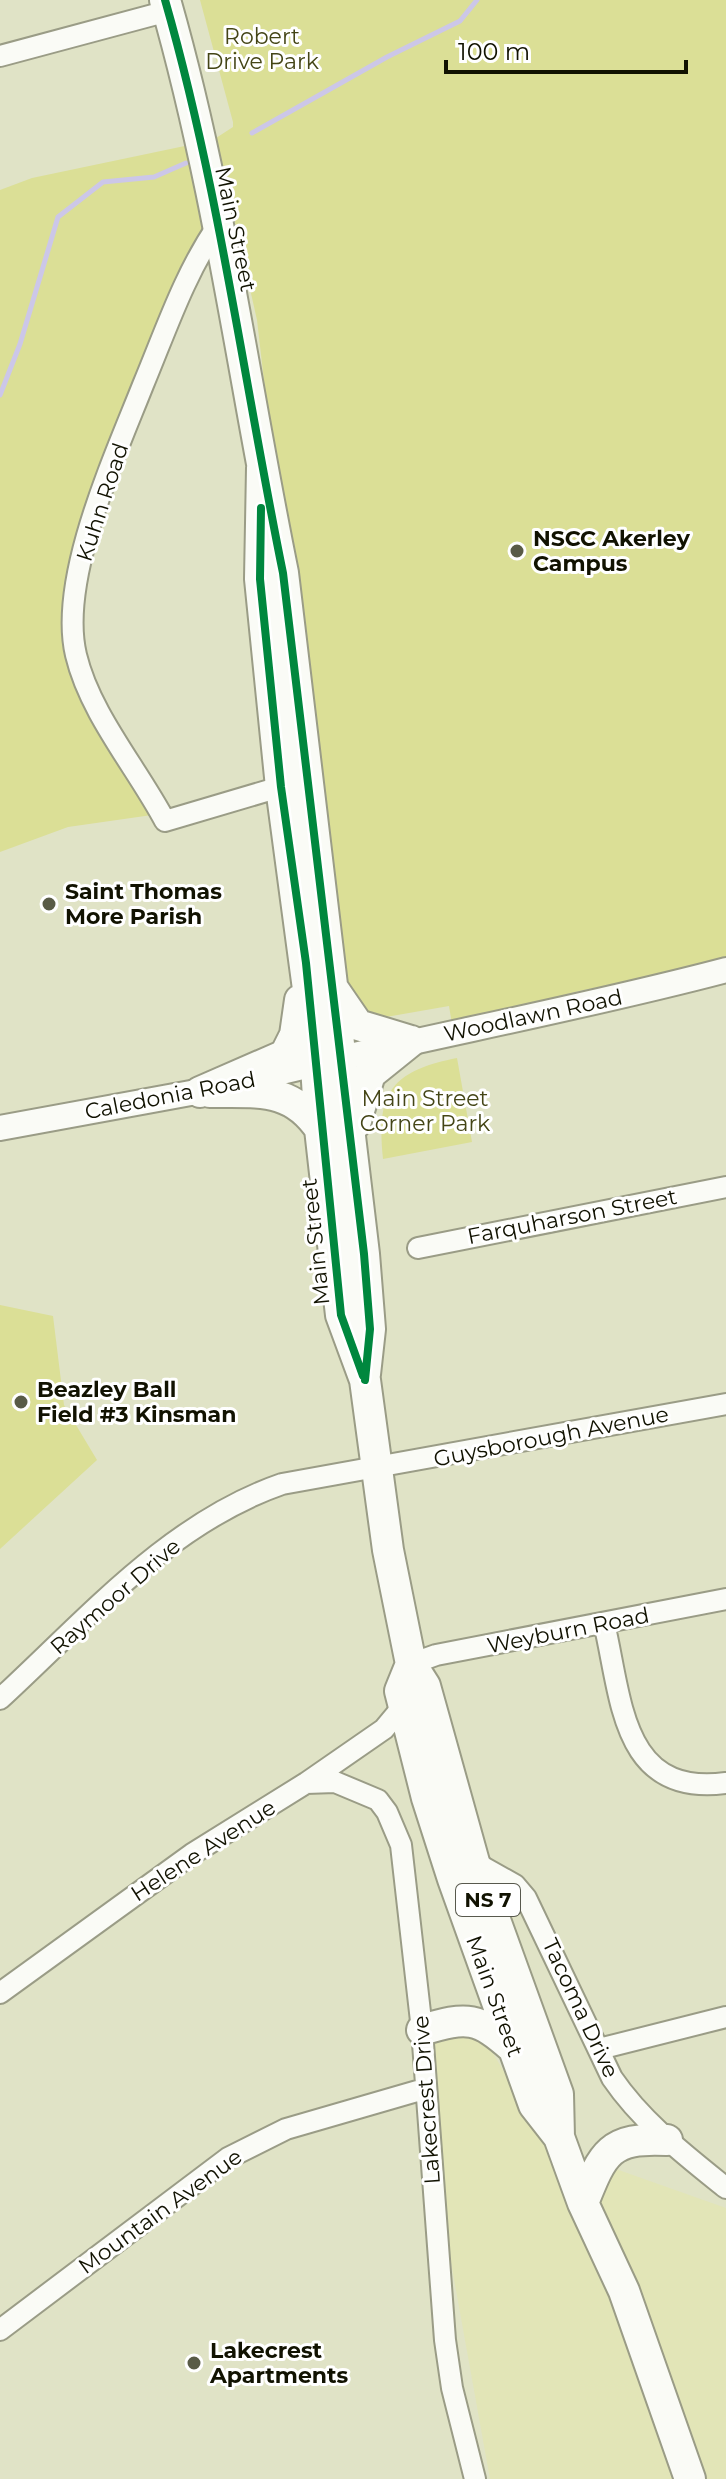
<svg xmlns="http://www.w3.org/2000/svg" width="726" height="2479" viewBox="0 0 726 2479" font-family="Montserrat,sans-serif">
	<style>
		.built { fill: #e2e5b7 }
		.green { fill: #dbdf96 }
		.lines { fill: none; stroke-linecap: round; stroke-linejoin: round }
		.stream { stroke: #ccc7e8; stroke-width: 5 }
		.minor-casing { stroke: #9a9c86; stroke-width: 24 }
		.tertiary-casing { stroke: #9a9c86; stroke-width: 28 }
		.primary-casing { stroke: #9a9c86; stroke-width: 34 }
		.minor { stroke: #fafbf6; stroke-width: 20 }
		.tertiary { stroke: #fafbf6; stroke-width: 24 }
		.primary { stroke: #fafbf6; stroke-width: 30 }
		.cycleway-casing { stroke: #fff; stroke-width: 13 }
		.cycleway { stroke: #00873e; stroke-width: 8 }
		.poi-dot { fill: #595b46; stroke: #fff; stroke-width: 3 }
		.labels { text-anchor: middle; stroke-width: 6; stroke-linejoin: round; paint-order: stroke }
		.shield { fill: #fff; stroke: #58594d; stroke-width: 2 }
		.shield-label { font-size: 20px; font-weight: bold; fill: #111201 }
		.park-label { font-size: 22px; fill: #444516; stroke: #fff }
		.street-label { font-size: 22px; fill: #111201; stroke: #fff }
		.poi-label { font-size: 22px; font-weight: bold; fill: #111201; stroke: #fff; text-anchor: start }
	</style>
	<rect width="100%" height="100%" fill="#e0e3c6"/>
	<!-- built -->
	<path class="built" d="M432,2030L482,2035L548,2145L726,2208V2479H490L447,2240Z"/>
	<!-- green -->
	<path class="green" d="M200,0H726V962L579,991L452,1024L449,1006L346,1024L296,658L257,320L216,138L233,127V122Z
		M199,143L211,205L92,540L76,655L166,813L68,827L0,852V190L32,178Z
		M457,1058L472,1142L383,1159C376,1093 391,1071 457,1058Z
		M0,1305L53,1316L64,1405L97,1460L0,1549Z"/>
	<g class="lines">
		<!-- stream -->
		<path class="stream" d="M252,133L387,57L460,21L477,0
			M0,395L20,344L58,217L103,182L154,177L186,163"/>
		<!-- minor casing -->
		<g class="minor-casing">
			<path id="minor" d="M0,56L168,11
				M218,225C184,275 166,330 143,385C115,456 58,579 76,655C90,714 137,768 165,821L290,784
				M418,1248L726,1187
				M604,1623C622,1699 621,1797 726,1783
				M411,1664L436,1655L726,1599
				M0,1699C86,1620 169,1523 282,1484L726,1404
				M306,1783L335,1782L378,1800L387,1812L401,1845L422,2030L445,2340L452,2388L475,2479
				M474,1862L515,1885L526,1898L612,2078C642,2122 685,2155 726,2188
				M0,1993L192,1854L306,1783L384,1729L404,1705
				M599,2049L726,2017
				M0,2330L228,2158L286,2129L424,2089"/>
		</g>
		<!-- tertiary casing -->
		<g class="tertiary-casing">
			<path id="tertiary" d="M257,1078C413,1039 571,1011 726,970
				M0,1128L218,1088"/>
		</g>
		<!-- primary casing -->
		<g class="primary-casing">
			<path id="primary" d="M165,0C219,188 244,382 283,573L364,1254L370,1329L365,1374
				M262,468L260,579L281,787L314,1034L320,1129L341,1315L365,1380L388,1550L411,1664L425,1686L474,1862L558,2094L559,2137
				M334,990L358,1025L411,1041
				M200,1092L285,1055L295,1035L300,1000
				M210,1092C257,1093 291,1086 320,1129
				M355,1124L370,1074L411,1041
				M411,1664L400,1691L427,1798L453,1879L534,2105L559,2137L583,2203L624,2291L690,2479
				M422,2030C468,2016 478,2017 513,2048
				M583,2203C603,2153 609,2137 667,2140"/>
		</g>
		<!-- minor -->
		<use href="#minor" class="minor"/>
		<!-- tertiary -->
		<use href="#tertiary" class="tertiary"/>
		<!-- primary -->
		<use href="#primary" class="primary"/>
		<!-- cycleway casing -->
		<g class="cycleway-casing">
			<path id="cycleway" d="M165,0C219,188 244,382 283,573L364,1254L370,1329L365,1380
				M261,508L260,579L281,787L306,963L341,1315L363,1376"/>
		</g>
		<!-- cycleway -->
		<use href="#cycleway" class="cycleway"/>
	</g>
	<!-- markers -->
	<g class="poi-dot">
		<circle cx="517" cy="551" r="8"/>
		<circle cx="49" cy="904" r="8"/>
		<circle cx="21" cy="1402" r="8"/>
		<circle cx="194" cy="2363" r="8"/>
	</g>
	<g class="labels">
		<!-- shield labels -->
		<rect class="shield" x="456" y="1884" width="64" height="32" rx="6"/>
		<g class="shield-label">
			<text x="488" y="1907">NS 7</text>
		</g>
		<!-- park labels -->
		<g class="park-label">
			<text x="262" y="44">Robert<tspan x="262" dy="25">Drive Park</tspan></text>
			<text x="425" y="1106">Main Street<tspan x="425" dy="25">Corner Park</tspan></text>
		</g>
		<!-- street labels -->
		<g class="street-label">
			<text transform="translate(236 229) rotate(78)" y="8">Main Street</text>
			<text transform="translate(102 502) rotate(-72)" y="8">Kuhn Road</text>
			<text transform="translate(533 1015) rotate(-12)" y="8">Woodlawn Road</text>
			<text transform="translate(170 1095) rotate(-11)" y="8">Caledonia Road</text>
			<text transform="translate(572 1216) rotate(-11)" y="8">Farquharson Street</text>
			<text transform="translate(315 1242) rotate(-96)" y="8">Main Street</text>
			<text transform="translate(551 1436) rotate(-11)" y="8">Guysborough Avenue</text>
			<text transform="translate(115 1596) rotate(-41)" y="8">Raymoor Drive</text>
			<text transform="translate(568 1630) rotate(-11)" y="8">Weyburn Road</text>
			<text transform="translate(203 1850) rotate(-33)" y="8">Helene Avenue</text>
			<text transform="translate(495 1996) rotate(70)" y="8">Main Street</text>
			<text transform="translate(581 2008) rotate(65)" y="8">Tacoma Drive</text>
			<text transform="translate(426 2100) rotate(-94)" y="8">Lakecrest Drive</text>
			<text transform="translate(160 2211) rotate(-36)" y="8">Mountain Avenue</text>
		</g>
		<!-- poi labels -->
		<g class="poi-label">
			<text x="533" y="546">NSCC Akerley<tspan x="533" dy="25">Campus</tspan></text>
			<text x="65" y="899">Saint Thomas<tspan x="65" dy="25">More Parish</tspan></text>
			<text x="37" y="1397">Beazley Ball<tspan x="37" dy="25">Field #3 Kinsman</tspan></text>
			<text x="210" y="2358">Lakecrest<tspan x="210" dy="25">Apartments</tspan></text>
		</g>
	</g>
	<!-- scale -->
	<path d="M446 60v12h240v-12" fill="none" stroke="#111201" stroke-width="4"/>
	<text x="458" y="60" font-size="24" fill="#111201" stroke="#ffffff" stroke-width="6" paint-order="stroke">100 m</text>
</svg>
